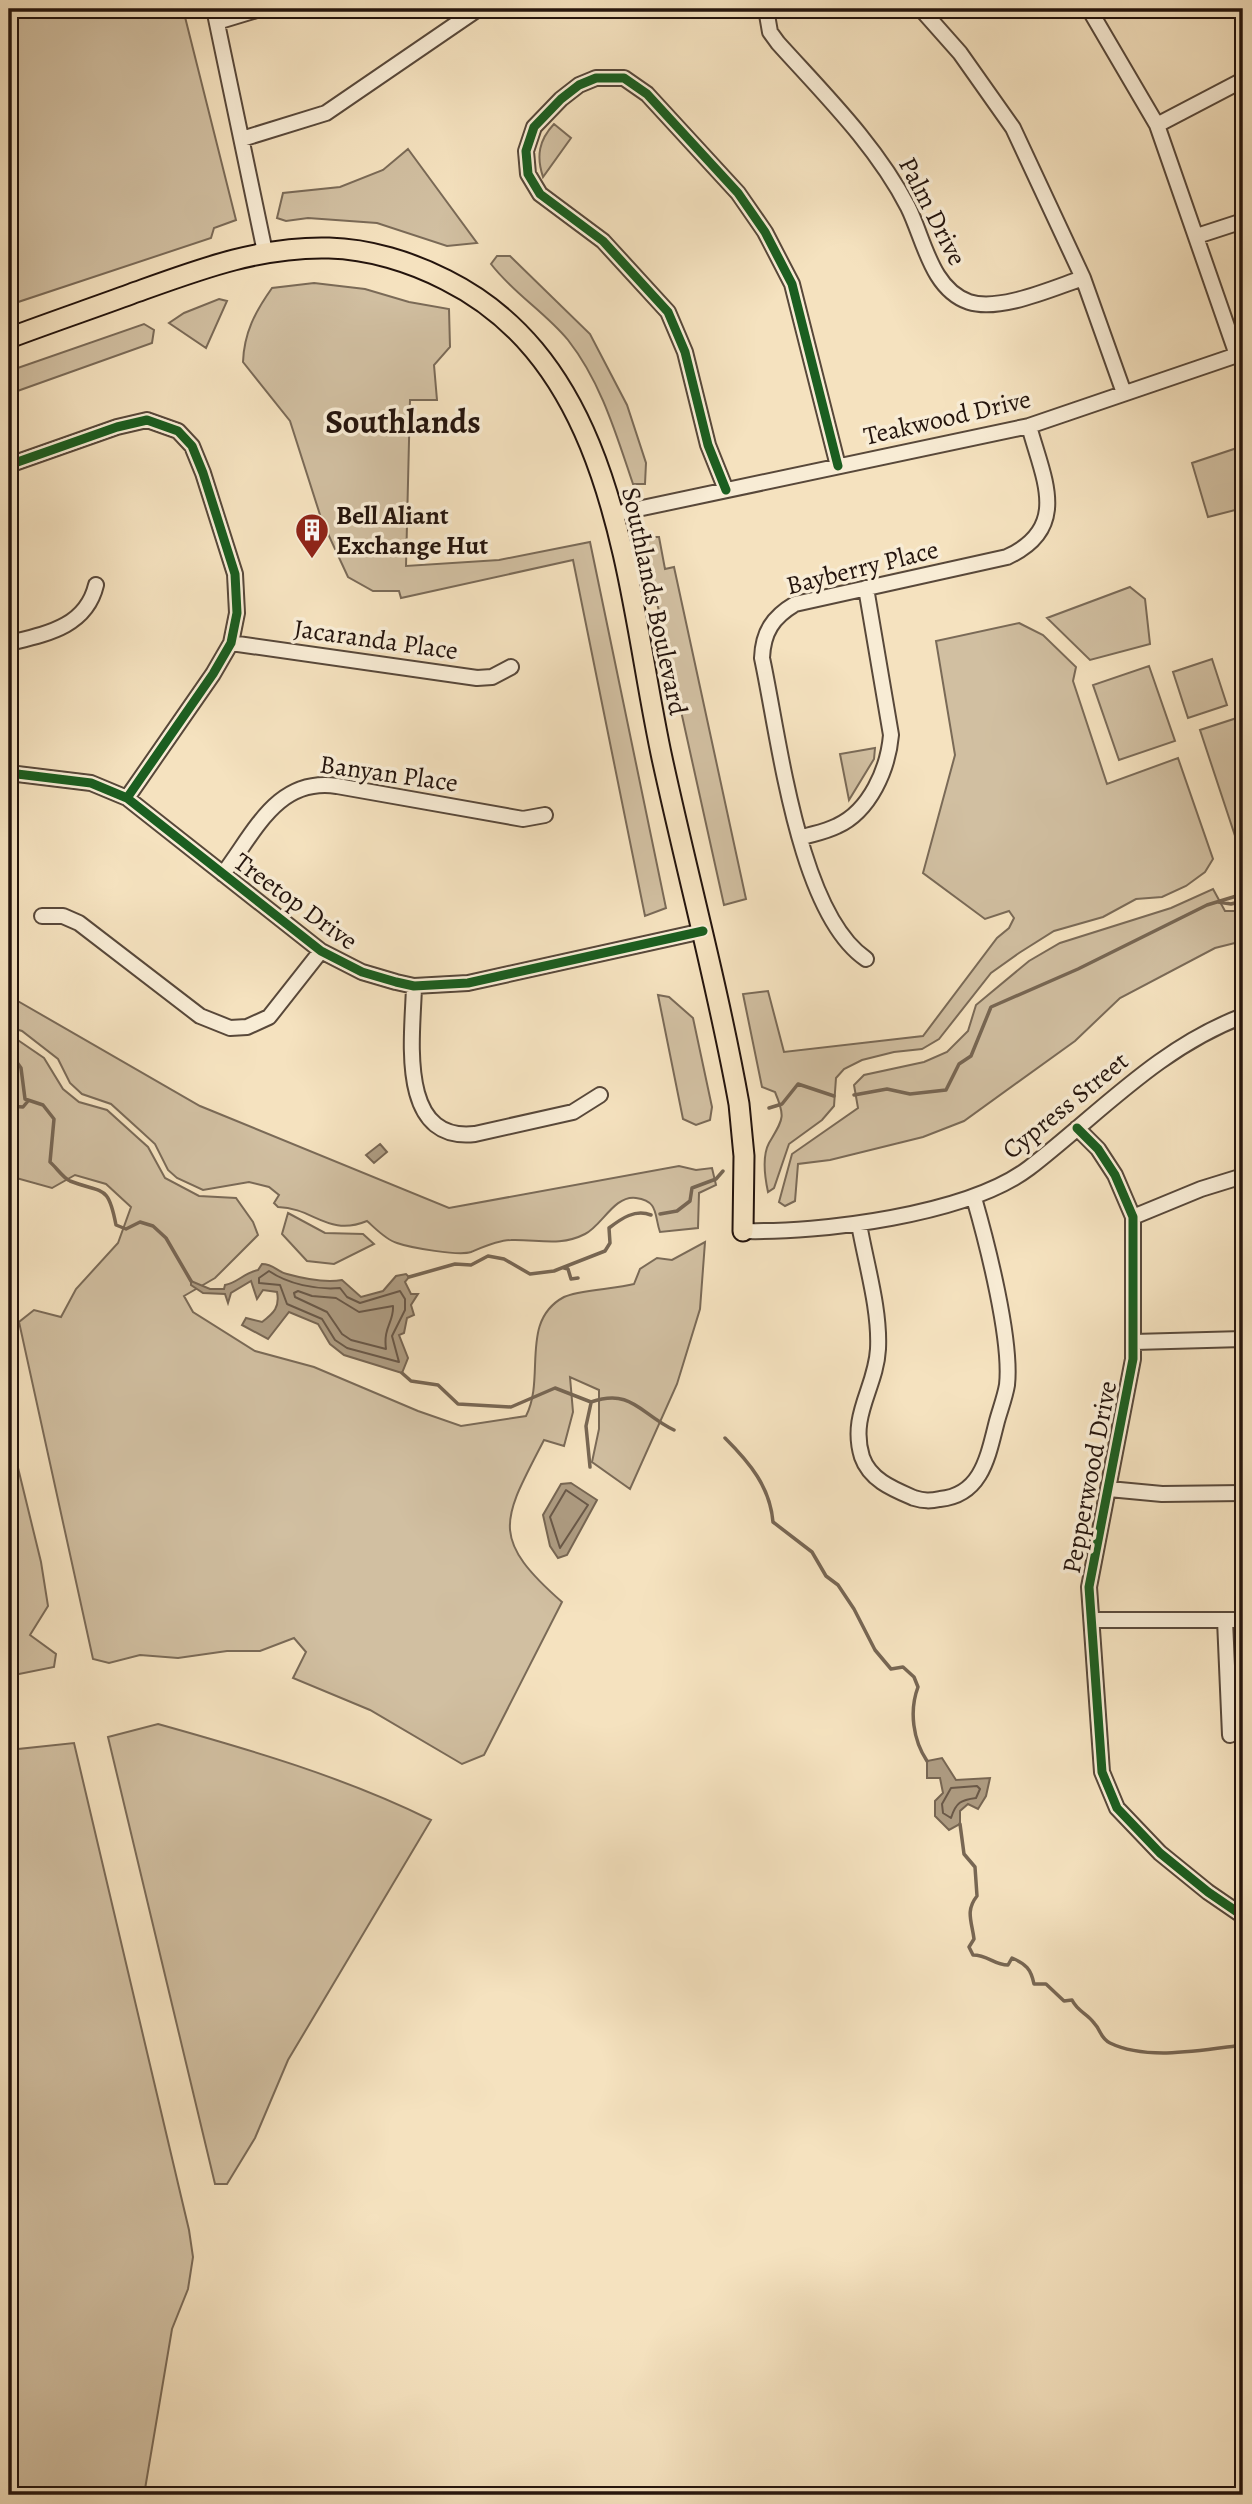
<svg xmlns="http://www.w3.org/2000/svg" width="1252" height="2504" viewBox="0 0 1252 2504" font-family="Alegreya,serif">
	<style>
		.green { fill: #d1bfa1; stroke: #7a6a57; stroke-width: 2 }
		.water { fill: #ae9c82; stroke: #776653; stroke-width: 2 }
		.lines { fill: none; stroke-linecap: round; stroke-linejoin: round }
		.shore { stroke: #695848; stroke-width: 2 }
		.stream { stroke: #776653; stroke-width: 3.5 }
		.minor-casing { stroke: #58483a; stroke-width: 18 }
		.major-casing { stroke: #24140d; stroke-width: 23 }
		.minor { stroke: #f8ecd5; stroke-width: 14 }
		.major { stroke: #f5e2bf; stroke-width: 19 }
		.cycleway-casing { stroke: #f8ecd5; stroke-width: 13 }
		.cycleway { stroke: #1b5e20; stroke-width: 9 }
		.labels { text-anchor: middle; stroke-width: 7; stroke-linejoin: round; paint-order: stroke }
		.street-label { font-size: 26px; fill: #24140d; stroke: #f8ecd5 }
		.poi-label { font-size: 26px; font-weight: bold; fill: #24140d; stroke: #f8ecd5; text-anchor: start }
		.district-label { font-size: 33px; font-weight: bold; fill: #24140d; stroke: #f8ecd5 }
	</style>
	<rect width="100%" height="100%" fill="#f5e2bf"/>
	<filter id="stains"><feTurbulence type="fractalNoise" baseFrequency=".00286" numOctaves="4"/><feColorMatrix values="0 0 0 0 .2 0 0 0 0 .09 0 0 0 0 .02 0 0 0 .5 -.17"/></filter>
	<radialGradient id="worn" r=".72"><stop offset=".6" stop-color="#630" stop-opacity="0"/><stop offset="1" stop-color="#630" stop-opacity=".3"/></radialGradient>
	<!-- green -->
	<path class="green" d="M17,9H183L236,220L214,228L211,238L9,305V11Z
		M554,124L571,138L543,177C536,156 539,140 554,124Z
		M408,149L477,243L447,246L377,223L308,218L286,221L277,218L283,193L340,187L383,170Z
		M497,256H510L590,334L627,405L646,463L645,484H633C616,434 601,382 568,340C545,312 513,293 491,264Z
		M314,283L365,289L409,302L449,309L450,347L434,365L437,400H410L406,566L499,560L590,542L666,908L645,916L573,560L401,598L399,591H373L348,577L322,521L290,421L243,362C244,333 255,312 272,288Z
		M219,299L227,301L206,348L169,323L184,313Z
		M144,324L154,330L152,343L9,394V371Z
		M1243,446V508L1208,517L1192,463Z
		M653,537H659L665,569L674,567L746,899L724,905L646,553L645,543Z
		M1130,587L1145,599L1150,644L1090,660L1047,618Z
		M1019,623L1043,635L1076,667L1073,681L1107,784L1178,758L1213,859L1205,872L1186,886L1162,897L1136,899L1103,917L1054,931L1019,953L991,973L939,1039L922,1049L894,1052L862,1060L844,1069L836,1078L834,1106L822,1120L789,1144L774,1188L768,1192C765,1178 762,1156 769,1143C783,1119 786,1118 775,1092L762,1087L743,994L768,991L784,1052L923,1036L997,938L1009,928L1014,918L1009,911L985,919L923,873L955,755L936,641Z
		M1212,659L1227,705L1188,718L1173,672Z
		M1149,666L1175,741L1119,760L1093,685Z
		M1243,716V860L1200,730Z
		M875,748L874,759L849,800L840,754Z
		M1213,889L1225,911H1243V941L1215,948L1120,998L1075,1041L964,1121L923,1137L830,1160L798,1164L795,1201L785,1206L779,1202L792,1154L858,1108L854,1085L864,1075L924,1062L947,1052L968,1031L976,1005L1029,961L1060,943L1171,908Z
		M658,995L669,997L693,1018L712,1107L710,1120L696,1125L683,1119Z
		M9,996L200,1106L449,1208L679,1166L696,1170L712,1168L716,1185L699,1193L698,1228L660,1232C654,1215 659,1201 636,1198C614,1195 602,1226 585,1234C560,1247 537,1239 511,1240C498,1240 483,1247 471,1252C459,1256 411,1248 397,1243C386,1240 375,1228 367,1221C328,1237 314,1208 278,1207L274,1203L279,1195L269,1187L249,1182L203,1190L177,1178L168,1170L155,1144L143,1133L111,1104L82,1094L70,1083L58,1059L22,1031L9,1027Z
		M9,1034L44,1058L63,1089L79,1102L107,1110L138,1138L148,1147L165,1178L199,1196L236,1198L253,1222L258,1235L215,1278L184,1296L193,1312L255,1351L314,1367L418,1411L461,1426L526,1416C546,1377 519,1321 564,1297C577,1290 616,1289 634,1284L640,1269L657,1258L672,1260L705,1242L700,1309L677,1384L630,1489L592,1462L599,1429V1390L570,1377L573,1412L564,1446L544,1440C503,1520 488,1537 562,1602L484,1755L462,1764L370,1710L293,1678L306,1652L294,1638L260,1651H227L178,1658L140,1655L109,1663L93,1659L19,1322L34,1310L61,1317L76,1289L118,1243L131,1207L106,1184L75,1175L52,1188L9,1176Z
		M288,1213L325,1233L363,1234L374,1244L334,1264L307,1261L282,1234Z
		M9,1431L41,1562L48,1606L30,1635L56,1654L54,1667L9,1676Z
		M158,1724C251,1750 344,1777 431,1820L288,2060L255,2138L227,2184H215L108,1737Z
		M74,1743L189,2230L193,2257L188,2289L172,2329L144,2495H9V1750Z"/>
	<!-- water -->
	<path class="water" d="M380,1144L387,1152L374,1163L366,1155Z
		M262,1264C274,1264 277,1272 287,1274C305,1279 324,1283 342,1280L361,1297L383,1291L396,1276L406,1274L409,1277L405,1282L411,1294H418L411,1305L414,1315L407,1318L404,1333L399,1335L408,1358L402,1373L344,1355L330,1344L318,1324L289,1312L268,1339L242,1325L246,1318L262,1322C274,1313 280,1307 277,1292L263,1290L257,1299L251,1281L231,1293L228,1303L225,1294L203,1293L191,1285V1281L210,1289H224L225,1285C237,1283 244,1273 258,1270Z
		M571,1483L597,1500L567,1555L558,1558L550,1546L543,1515L561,1484Z
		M942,1758L956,1780L990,1778L986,1796L978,1809L968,1804L960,1811V1824L949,1830L935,1816V1801L943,1793L940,1778H927V1761Z"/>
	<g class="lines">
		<!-- shore -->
		<path class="shore" d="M269,1271C288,1284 316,1290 340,1288L347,1297L360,1303L400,1291L405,1299V1310L392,1336L399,1362L347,1348L335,1340L322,1319L287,1304L280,1285L259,1283V1278Z
			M298,1291L312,1296L336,1298L359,1312L393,1306C394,1322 383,1327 386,1349L351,1340L342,1334L327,1312L295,1297L294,1293Z
			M566,1490L588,1505L560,1548L550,1517Z
			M977,1786L980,1789L976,1798C961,1800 956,1802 951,1818L943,1813L942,1804L951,1788Z"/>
		<!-- stream -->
		<path class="stream" d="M1218,902L1231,904L1243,901
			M9,1051L21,1068L25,1099L43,1105L54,1119L50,1162C56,1167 63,1178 70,1181C103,1194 108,1183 116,1225L126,1229L140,1222L153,1226L166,1238L191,1281
			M854,1095L887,1089L910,1094L946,1090L959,1064L971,1056L991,1007L1078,969L1207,905L1243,894
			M9,1106L23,1107L28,1101
			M769,1108L782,1104L798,1084L834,1096
			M660,1214L677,1211L690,1201L692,1188L716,1179L723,1171
			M564,1268L568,1269L571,1279L578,1278
			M409,1277L455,1264L471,1265L488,1256L504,1259L530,1274L554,1271L605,1251L610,1243L609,1228C622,1218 635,1209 651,1215
			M402,1373L411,1381L438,1385L458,1404L511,1407L555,1388L591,1402C632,1388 640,1414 674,1430
			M725,1438C750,1463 770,1487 773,1522L812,1552L826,1576L838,1585L854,1609L875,1650L891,1669L903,1667L914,1677L918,1687C909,1711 913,1740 927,1761
			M590,1467L586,1426L591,1403
			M960,1824L964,1854L975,1867L977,1896C965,1911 972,1922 974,1939L969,1947L973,1955C988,1955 994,1965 1008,1965L1012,1958C1026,1964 1031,1969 1034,1984H1046L1064,2001L1072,2000C1078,2012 1087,2013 1094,2023C1101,2030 1100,2038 1110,2043C1147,2061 1203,2050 1243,2045"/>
		<!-- minor casing -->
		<g class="minor-casing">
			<path id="minor" d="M214,9L265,252
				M766,9L770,32L778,43C824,94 876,145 908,207C924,239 931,289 969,302C1000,312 1053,288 1083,278L1124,393
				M921,9L960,53L1013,128L1083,278
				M1089,9L1157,125L1237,355
				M217,22L260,9
				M1157,125L1243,80
				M242,139L326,113L478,9
				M1197,236L1243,221
				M9,465L117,427L147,420L178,431L192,446L203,473L235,574L237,613L231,643L213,674L127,798
				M726,490L708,445L685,352L668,312L603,241L540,194L528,174L526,151L534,127L561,99L579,85L596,78H624L647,94L738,193L765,232L792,284L838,466
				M614,514L1029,426L1243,353
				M9,643C46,634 86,627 96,585
				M231,643L477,678L492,677L511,667
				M9,773L91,783L127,798L321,951L362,972L396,982L414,986L468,983L703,931
				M800,838C812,834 825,832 837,826C870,811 888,769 891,735L866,588
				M223,874C255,832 277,777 337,786L523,819L545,815
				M42,916H63L79,923L200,1016L230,1028L247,1027L269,1017L321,951
				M866,959C798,913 779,736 762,658C763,632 773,617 795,604L1007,557C1071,528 1043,478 1029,426
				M414,986C413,1034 396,1143 475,1134L573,1112L600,1095
				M1077,1128L1098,1149L1115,1175L1133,1217V1359L1089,1587L1102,1772L1117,1808L1160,1853L1208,1892L1243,1916
				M1133,1217L1201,1189L1243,1176
				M859,1224C866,1264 880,1309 878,1349C876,1388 849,1415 862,1457C870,1480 893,1489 914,1498C924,1501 930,1501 940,1499C982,1495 988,1456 997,1421C1000,1410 1005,1397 1007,1385C1012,1340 987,1243 974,1198
				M743,1231C820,1233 967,1215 1029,1168C1099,1114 1158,1048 1243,1016
				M1134,1342L1243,1339
				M1109,1489L1162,1494L1243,1493
				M1092,1620H1243
				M1225,1620L1230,1735"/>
		</g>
		<!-- major casing -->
		<g class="major-casing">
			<path id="major" d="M9,338C49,323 90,309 131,294C195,271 259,246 329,248C369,249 411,262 446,280C620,367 626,591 662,758C687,873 718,987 739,1104L744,1156L743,1231"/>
		</g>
		<!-- minor -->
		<use href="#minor" class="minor"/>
		<!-- major -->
		<use href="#major" class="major"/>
		<!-- cycleway casing -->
		<g class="cycleway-casing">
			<path id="cycleway" d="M9,465L117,427L147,420L178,431L192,446L203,473L235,574L237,613L231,643L213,674L127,798
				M726,490L708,445L685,352L668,312L603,241L540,194L528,174L526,151L534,127L561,99L579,85L596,78H624L647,94L738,193L765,232L792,284L838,466
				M9,773L91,783L127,798L321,951L362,972L396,982L414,986L468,983L703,931
				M1077,1128L1098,1149L1115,1175L1133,1217V1359L1089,1587L1102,1772L1117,1808L1160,1853L1208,1892L1243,1916"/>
		</g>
		<!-- cycleway -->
		<use href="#cycleway" class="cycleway"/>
	</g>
	<!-- icons -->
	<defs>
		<g id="building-pin" transform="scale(1.75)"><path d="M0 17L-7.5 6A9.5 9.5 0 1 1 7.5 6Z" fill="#8f2418" stroke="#f8ecd5"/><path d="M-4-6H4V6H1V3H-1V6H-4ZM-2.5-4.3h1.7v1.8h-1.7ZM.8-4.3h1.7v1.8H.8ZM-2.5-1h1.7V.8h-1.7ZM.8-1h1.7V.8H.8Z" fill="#fff"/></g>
	</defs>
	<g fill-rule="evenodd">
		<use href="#building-pin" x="312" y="530"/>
	</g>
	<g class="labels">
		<!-- street labels -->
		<g class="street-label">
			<text transform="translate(933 211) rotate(63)" y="9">Palm Drive</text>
			<text transform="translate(947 417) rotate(-13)" y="9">Teakwood Drive</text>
			<text transform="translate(862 567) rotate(-14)" y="9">Bayberry Place</text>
			<text transform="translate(655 601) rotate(78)" y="9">Southlands Boulevard</text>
			<text transform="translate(376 639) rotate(8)" y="9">Jacaranda Place</text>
			<text transform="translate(389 773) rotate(8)" y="9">Banyan Place</text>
			<text transform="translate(296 901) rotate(36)" y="9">Treetop Drive</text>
			<text transform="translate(1065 1105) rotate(-39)" y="9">Cypress Street</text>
			<text transform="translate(1089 1477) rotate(-79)" y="9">Pepperwood Drive</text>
		</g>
		<!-- poi labels -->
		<g class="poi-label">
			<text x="336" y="524">Bell Aliant<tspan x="336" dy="30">Exchange Hut</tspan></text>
		</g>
		<!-- district labels -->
		<g class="district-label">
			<text x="403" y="433">Southlands</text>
		</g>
	</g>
	<!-- margin -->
	<rect width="1252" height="2504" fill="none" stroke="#f5e2bf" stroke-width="35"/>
	<rect x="10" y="10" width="1231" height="2483" fill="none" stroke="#24140d" stroke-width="3.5"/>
	<rect x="18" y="18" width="1217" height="2469" fill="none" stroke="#24140d" stroke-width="2"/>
	<rect width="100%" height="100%" filter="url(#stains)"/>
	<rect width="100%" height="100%" fill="url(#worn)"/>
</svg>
